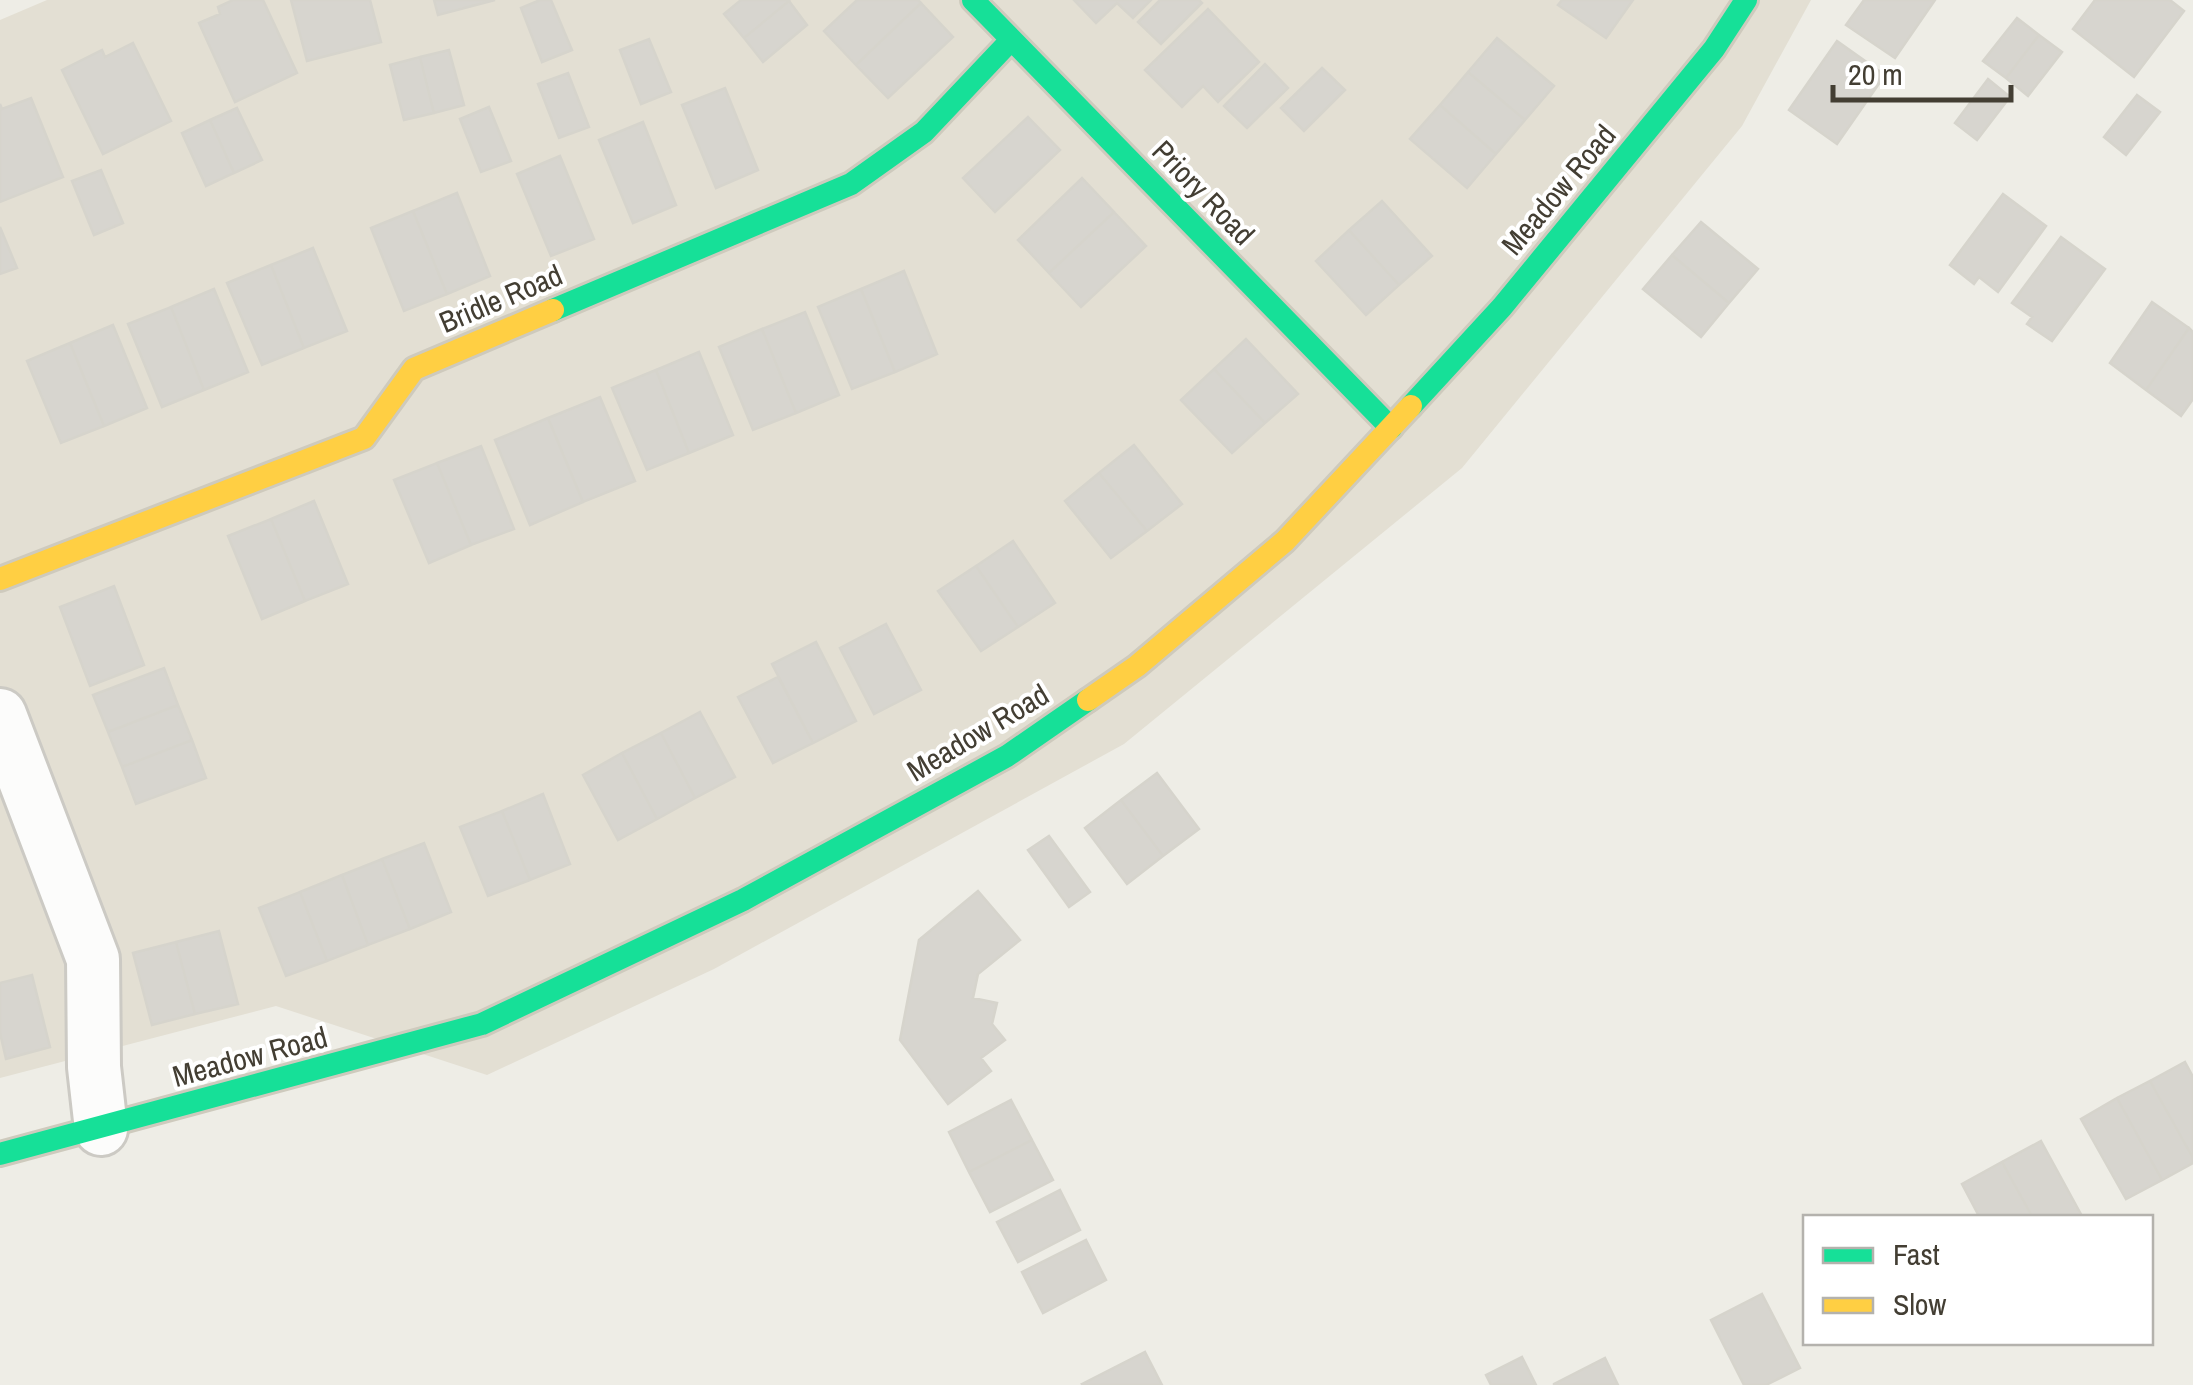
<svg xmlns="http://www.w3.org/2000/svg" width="2193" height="1385" viewBox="0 0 2193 1385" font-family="'Archivo Narrow',sans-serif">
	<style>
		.residential { fill: #e3dfd3 }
		.building { fill: #d7d5cf; stroke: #d6d4cc; stroke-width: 2.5 }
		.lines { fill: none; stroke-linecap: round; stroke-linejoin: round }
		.street-casing { stroke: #cccac4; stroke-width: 58 }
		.fast-casing { stroke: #cecabd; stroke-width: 28 }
		.slow-casing { stroke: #cecabd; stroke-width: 28 }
		.street { stroke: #fcfcfb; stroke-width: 52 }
		.fast { stroke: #16e098; stroke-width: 22 }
		.slow { stroke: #ffcf43; stroke-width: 22 }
		.labels { text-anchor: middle; stroke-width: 8; stroke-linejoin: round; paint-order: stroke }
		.street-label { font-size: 30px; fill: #433e33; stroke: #fff }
	</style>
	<rect width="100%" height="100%" fill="#eeede6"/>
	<!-- residential -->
	<path class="residential" d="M47,0H1811L1742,126L1462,468L1124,744L714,969L487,1075L276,1006L0,1078V20Z"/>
	<!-- building -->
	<path class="building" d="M233,0H263L297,73L235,102L199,23L220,14L218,7Z
		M291,0H370L381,42L307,61Z
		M434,0H495L438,15Z
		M540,0H551L572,50L542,62L521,8Z
		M741,0H787L789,1L744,38L724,14Z
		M857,0H918L921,3L856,65L824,31Z
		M1074,0H1151L1133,18L1117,3L1096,23Z
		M1160,0H1199L1202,3L1161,44L1138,22Z
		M1562,0H1633L1606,38L1558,5Z
		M1864,0H1935L1895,58L1846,25Z
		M2095,0H2170L2184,11L2134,77L2073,29Z
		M789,1L807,25L763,62L744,38Z
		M921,3L953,37L888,98L856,65Z
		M1208,9L1259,62L1218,102L1203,86L1182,107L1145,70Z
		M2017,18L2039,35L2006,78L1983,61Z
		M2039,35L2062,52L2028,96L2006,78Z
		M1497,38L1554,86L1525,120L1468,72Z
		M649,39L671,92L641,104L620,50Z
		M1837,41L1885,75L1837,144L1789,110Z
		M133,43L171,121L103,154L62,70L102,50L105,57Z
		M449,50L464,105L434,113L420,57Z
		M420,57L434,113L404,120L390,65Z
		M1265,64L1288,88L1247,128L1224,106Z
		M1322,68L1345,90L1304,131L1281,108Z
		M1468,72L1525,120L1496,154L1440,105Z
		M568,73L589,127L559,138L538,84Z
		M1988,79L2010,97L1977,140L1955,123Z
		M725,88L758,170L716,188L682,105Z
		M2137,95L2160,112L2126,155L2104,137Z
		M31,98L63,177L0,202V104L2,109Z
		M1440,105L1496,154L1467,188L1410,139Z
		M489,107L511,161L481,172L460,119Z
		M237,108L262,160L234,173L210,120Z
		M1028,117L1060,150L995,212L963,178Z
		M210,120L234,173L206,186L182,133Z
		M643,122L676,205L633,223L599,140Z
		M560,156L594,239L551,256L517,174Z
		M101,170L123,223L94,235L72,181Z
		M1082,178L1114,212L1049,273L1018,240Z
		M457,193L490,276L447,294L413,211Z
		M2003,194L2046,226L1998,292L1979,277L1974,284L1950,265Z
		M1382,201L1432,256L1399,285L1349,230Z
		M413,211L447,294L404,311L371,228Z
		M1114,212L1146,246L1081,307L1049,273Z
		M1701,222L1758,269L1729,303L1672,255Z
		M0,227L17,268L0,274Z
		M1349,230L1399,285L1366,315L1316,261Z
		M2061,237L2105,269L2052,341L2027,324L2032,317L2012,303Z
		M313,248L347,331L304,348L271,265Z
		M1672,255L1729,303L1701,337L1643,289Z
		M271,265L304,348L262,365L227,283Z
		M904,271L937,354L895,372L861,289Z
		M214,289L248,372L204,390L171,307Z
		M861,289L895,372L852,389L818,307Z
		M2152,302L2189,328L2146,390L2110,363Z
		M171,307L204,390L162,407L128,324Z
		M805,312L839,395L796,413L762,329Z
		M113,325L147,408L104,426L70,343Z
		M2189,328L2193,332V399L2181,416L2146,390Z
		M762,329L796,413L753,430L719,347Z
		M1246,339L1298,394L1265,423L1214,369Z
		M70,343L104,426L61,443L27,361Z
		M699,352L733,435L689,453L656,370Z
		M1214,369L1265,423L1232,453L1181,400Z
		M656,370L689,453L647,470L612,388Z
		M600,397L635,481L583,502L548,418Z
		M548,418L583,502L530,525L495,440Z
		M1134,445L1182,504L1147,531L1099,473Z
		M481,446L514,529L471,545L437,463Z
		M437,463L471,545L429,563L394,480Z
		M1099,473L1147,531L1111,558L1065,501Z
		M314,501L348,584L305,601L271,519Z
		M271,519L305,601L262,619L228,536Z
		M1013,541L1055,603L1018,627L976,566Z
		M976,566L1018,627L981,651L938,591Z
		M114,586L144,665L90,686L60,607Z
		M886,624L921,690L874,714L840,648Z
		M816,642L856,721L813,743L772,664Z
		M164,668L178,705L108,732L93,695Z
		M778,677L813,743L773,763L738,697Z
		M178,705L192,740L122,767L108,732Z
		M700,712L735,777L695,798L661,733Z
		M661,733L695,798L657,819L622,753Z
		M192,740L206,778L136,804L122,767Z
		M622,753L657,819L618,840L583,775Z
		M1157,773L1199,829L1163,856L1121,800Z
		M543,794L570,864L530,880L502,811Z
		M1121,800L1163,856L1127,884L1085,828Z
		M502,811L530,880L488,896L460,827Z
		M1049,836L1090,892L1069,907L1028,850Z
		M424,843L451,912L410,929L382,859Z
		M382,859L410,929L368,945L342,875Z
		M342,875L368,945L327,961L300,892Z
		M978,891L1020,940L978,974L973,998L997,1003L992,1024L1005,1040L981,1058L991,1071L948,1104L900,1040L919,940Z
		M300,892L327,961L286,976L259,908Z
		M219,931L238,1004L195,1014L176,942Z
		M176,942L195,1014L152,1025L133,953Z
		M32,975L50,1047L6,1059L0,1033V983Z
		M2185,1062L2193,1077V1158L2150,1081Z
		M2150,1081L2193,1158V1163L2162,1180L2117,1098Z
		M2117,1098L2162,1180L2126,1199L2081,1119Z
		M1011,1100L1032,1140L969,1172L949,1132Z
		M1032,1140L1053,1180L990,1212L969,1172Z
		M2041,1141L2083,1218H2033L2002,1162Z
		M2002,1162L2033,1218H1980L1962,1184Z
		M1060,1190L1080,1230L1018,1262L997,1222Z
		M1086,1240L1106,1280L1043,1313L1022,1272Z
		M1762,1294L1800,1368L1766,1385H1744L1711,1320Z
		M1145,1352L1162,1385H1083L1082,1384Z
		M1522,1357L1536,1385H1491L1486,1375Z
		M1605,1358L1618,1385H1554V1384Z"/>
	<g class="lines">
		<!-- street casing -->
		<g class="street-casing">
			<path id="street" d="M0,715L93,959L94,1067L101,1129"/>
		</g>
		<!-- fast casing -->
		<g class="fast-casing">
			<path id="fast" d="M973,0L1391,428
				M553,310L851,184L924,132L1011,40
				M1411,406L1502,307L1714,49L1746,0
				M0,1154L482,1024L743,900L1007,756L1088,700"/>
		</g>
		<!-- slow casing -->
		<g class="slow-casing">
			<path id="slow" d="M0,579L364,438L414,369L553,310
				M1088,700L1137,666L1285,541L1411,406"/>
		</g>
		<!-- street -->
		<use href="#street" class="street"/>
		<!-- fast -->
		<use href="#fast" class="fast"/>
		<!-- slow -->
		<use href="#slow" class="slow"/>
	</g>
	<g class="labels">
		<!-- street labels -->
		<g class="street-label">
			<text transform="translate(1559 190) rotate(-50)" y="10">Meadow Road</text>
			<text transform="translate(1203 193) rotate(46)" y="10">Priory Road</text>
			<text transform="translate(501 299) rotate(-23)" y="10">Bridle Road</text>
			<text transform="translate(978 733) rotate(-31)" y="10">Meadow Road</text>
			<text transform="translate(250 1057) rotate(-15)" y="10">Meadow Road</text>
		</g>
	</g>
	<!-- legend -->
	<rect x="1803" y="1215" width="350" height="130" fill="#ffffff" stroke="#b4b2ad" stroke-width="2.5"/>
	<rect x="1823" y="1248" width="50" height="15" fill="#16e098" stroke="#b4b2ad" stroke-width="2.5"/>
	<text x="1893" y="1265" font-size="30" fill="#433e33">Fast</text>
	<rect x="1823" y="1298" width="50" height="15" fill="#ffcf43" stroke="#b4b2ad" stroke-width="2.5"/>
	<text x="1893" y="1315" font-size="30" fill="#433e33">Slow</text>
	<!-- scale -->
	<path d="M1833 85v15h178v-15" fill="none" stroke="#433e33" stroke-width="5"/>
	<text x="1848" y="85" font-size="30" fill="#433e33" stroke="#ffffff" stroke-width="8" paint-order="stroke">20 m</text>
</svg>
